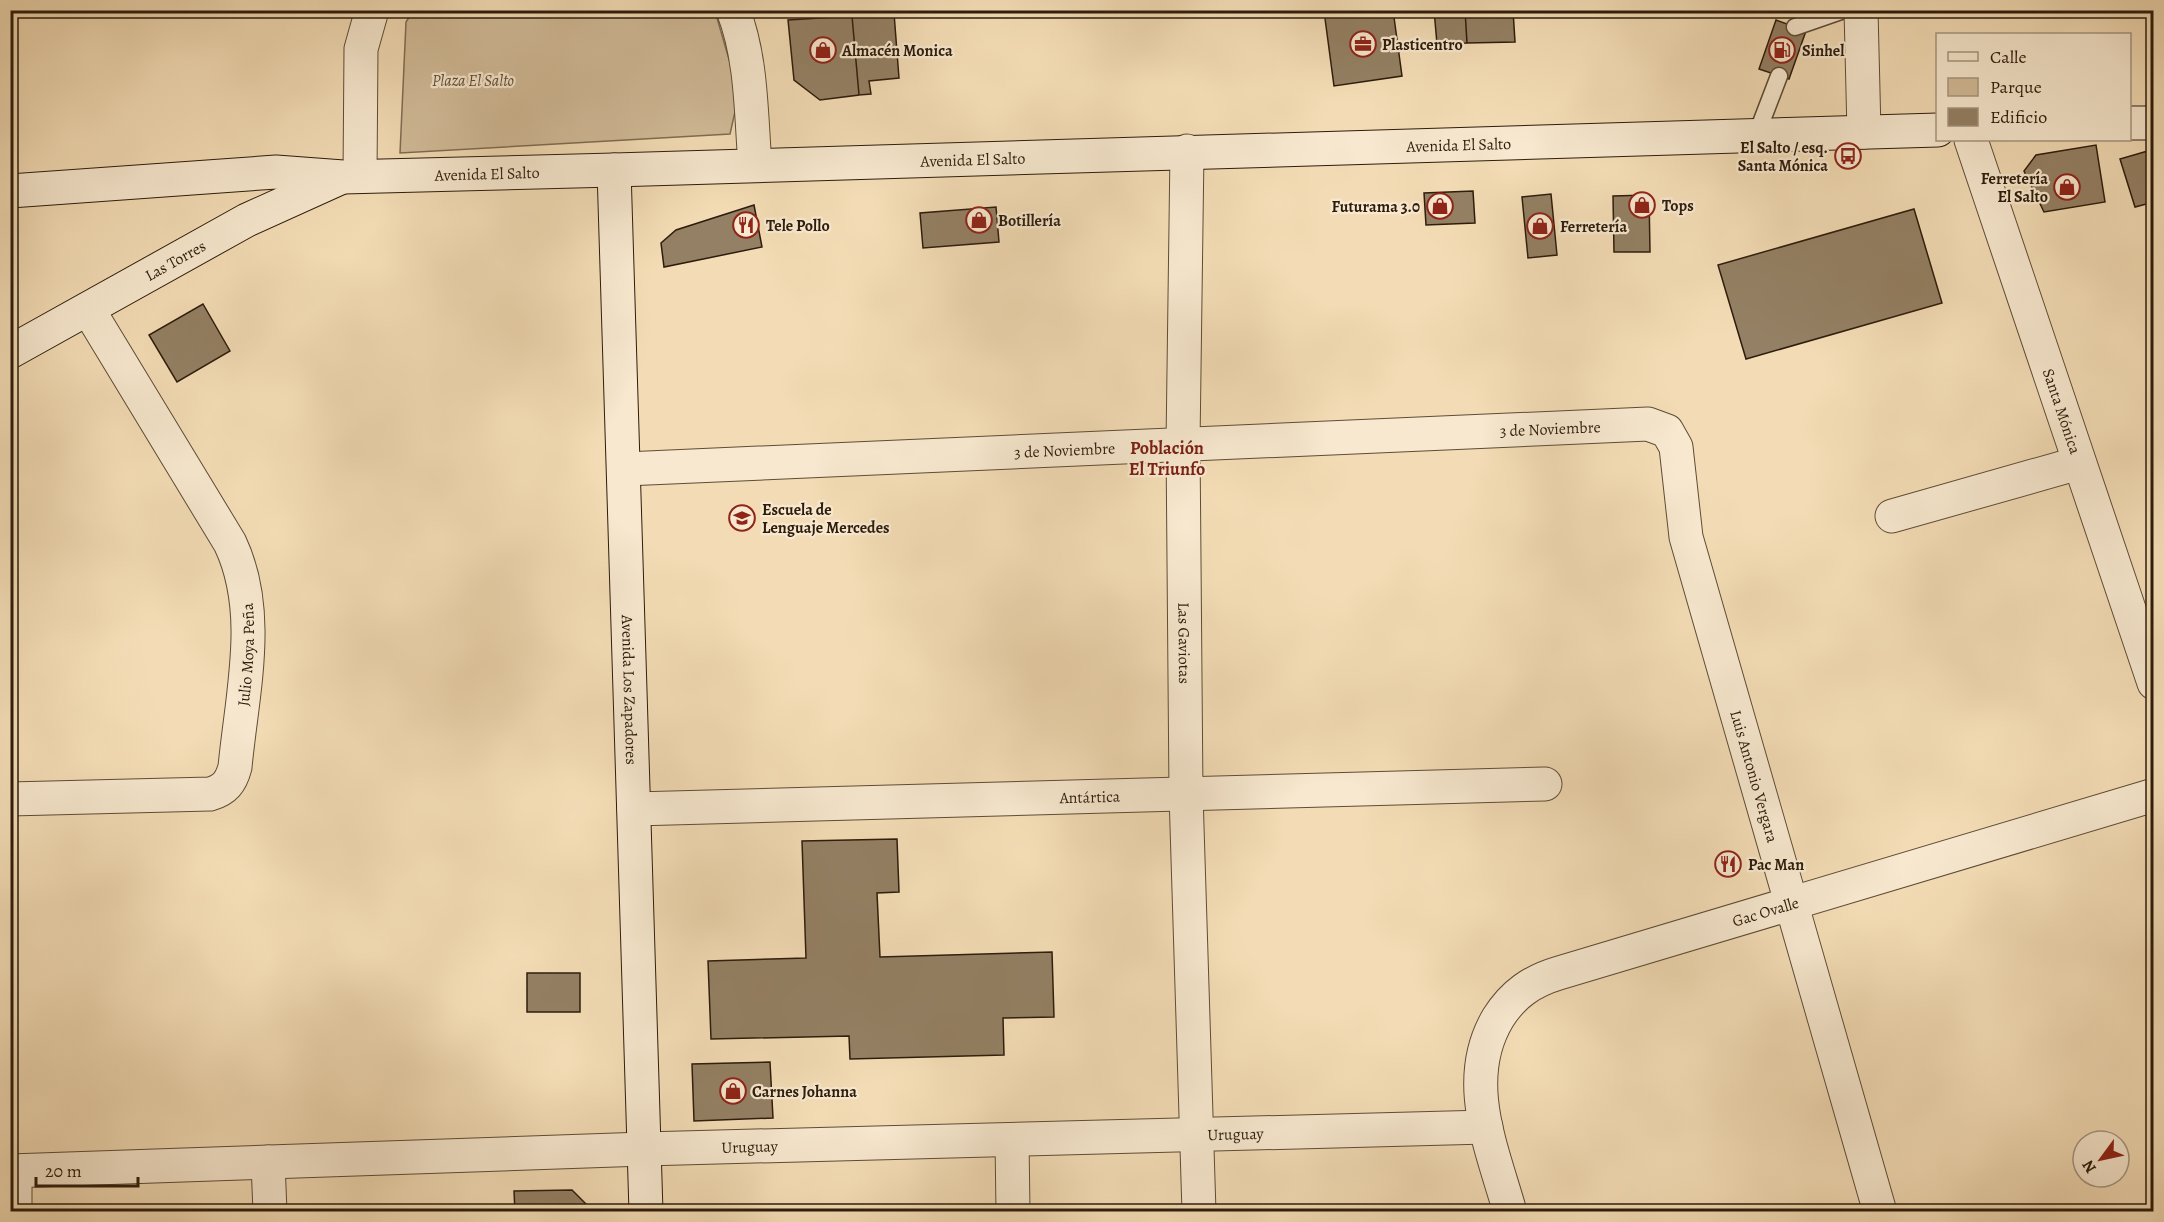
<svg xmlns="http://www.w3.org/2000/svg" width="2164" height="1222" viewBox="0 0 2164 1222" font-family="Alegreya,serif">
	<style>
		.green { fill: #d1bb98; stroke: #7f6c52; stroke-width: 1.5 }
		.building { fill: #948064; stroke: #2d1c0c; stroke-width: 1.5 }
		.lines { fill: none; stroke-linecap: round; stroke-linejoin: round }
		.service-casing { stroke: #5e4c36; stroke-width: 19 }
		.minor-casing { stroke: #5e4c36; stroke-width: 35 }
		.tertiary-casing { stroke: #5e4c36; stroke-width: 35 }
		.secondary-casing { stroke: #2d1c0c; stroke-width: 35 }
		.service { stroke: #f7e8cf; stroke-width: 16 }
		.minor { stroke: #f7e8cf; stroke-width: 33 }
		.tertiary { stroke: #f7e8cf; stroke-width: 33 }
		.secondary { stroke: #f7e8cf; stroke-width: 33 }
		.labels { text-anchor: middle; stroke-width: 4.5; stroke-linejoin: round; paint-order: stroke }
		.poi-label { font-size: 16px; font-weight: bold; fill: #2d1c0c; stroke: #f7e8cf; text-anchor: start }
		.park-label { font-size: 16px; font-style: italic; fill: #5e4c36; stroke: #f7e8cf }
		.street-label { font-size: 16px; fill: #2d1c0c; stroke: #f7e8cf }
		.neighbourhood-label { font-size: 18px; font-weight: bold; fill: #7a1f14; stroke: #f7e8cf }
	</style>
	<rect width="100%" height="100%" fill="#f3dcb5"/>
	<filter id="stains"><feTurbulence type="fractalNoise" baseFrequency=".00333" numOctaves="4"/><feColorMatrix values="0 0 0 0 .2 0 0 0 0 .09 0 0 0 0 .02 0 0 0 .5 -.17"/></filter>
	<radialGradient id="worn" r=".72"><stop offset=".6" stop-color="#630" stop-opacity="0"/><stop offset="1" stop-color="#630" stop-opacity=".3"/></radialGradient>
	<!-- green -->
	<path class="green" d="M413,11H715L739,94L730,134L400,153L406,22Z"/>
	<!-- building -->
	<path class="building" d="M1393,10L1402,76L1334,86L1324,11Z
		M1434,10H1465L1467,43L1437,44Z
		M1465,10H1513L1515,42L1467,43Z
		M894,13L899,78L869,81L871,94L859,95L852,16Z
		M852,16L859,95L820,100L794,80L788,20Z
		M1776,20L1806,31L1789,79L1759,69Z
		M2096,145L2105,202L2044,212L2024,171L2036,155Z
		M2151,150L2154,202L2135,207L2120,159Z
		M1473,191L1475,223L1426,225L1424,193Z
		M1551,194L1557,255L1528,258L1522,197Z
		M1649,195L1650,252H1614L1613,196Z
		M754,205L762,247L664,267L661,243L676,230Z
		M996,207L999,242L923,248L920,213Z
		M1914,209L1942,303L1746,359L1718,265Z
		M203,304L230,351L177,382L149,335Z
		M897,839L899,892L877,893L880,957L1052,952L1054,1017L1003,1018L1004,1055L850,1059L849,1036L711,1039L708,961L806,958L802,841Z
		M527,973H580V1012H527Z
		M770,1062L773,1118L694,1121L692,1064Z
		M572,1190L589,1207V1212H515L514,1191Z"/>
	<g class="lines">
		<!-- service casing -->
		<g class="service-casing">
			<path id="service" d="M1795,27L1844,10
				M1756,136L1779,76"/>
		</g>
		<!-- minor casing -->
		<g class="minor-casing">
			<g id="minor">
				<path d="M1861,10L1864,132"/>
				<path id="s1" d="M1971,140L2154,683"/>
				<path id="s2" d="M1187,151L1183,444L1186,794L1199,1212"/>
				<path id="s3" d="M625,469L1648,424L1667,431L1676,447L1686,537L1880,1212"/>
				<path d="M1892,516L2079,463"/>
				<path id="s4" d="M10,799L210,794C225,790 231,782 235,767C242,693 263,612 230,543L88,309"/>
				<path id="s5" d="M634,809L1545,784"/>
				<path d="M1012,1140L1013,1212"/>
				<path d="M268,1162L270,1212"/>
				<path id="s6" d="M10,1171L644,1149L1486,1127"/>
				<path d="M15,1171V1212"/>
				<path id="s7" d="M1510,1212C1492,1148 1461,1080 1498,1018C1513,994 1532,981 1559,973L2154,795"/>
			</g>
		</g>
		<!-- tertiary casing -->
		<g class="tertiary-casing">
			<path id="tertiary" d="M733,10C752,58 751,115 755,165
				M360,176L361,49L372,10"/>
		</g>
		<!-- secondary casing -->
		<g class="secondary-casing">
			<g id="secondary">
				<path d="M2130,123H2154"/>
				<path id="s8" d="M614,170L646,1212"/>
				<path id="s9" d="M10,191L276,172L343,177L614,170L1938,130"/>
				<path id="s10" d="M10,352L247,220L340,178"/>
			</g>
		</g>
		<!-- service -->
		<use href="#service" class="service"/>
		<!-- minor -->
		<use href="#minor" class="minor"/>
		<!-- tertiary -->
		<use href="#tertiary" class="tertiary"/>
		<!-- secondary -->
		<use href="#secondary" class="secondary"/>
	</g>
	<!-- icons -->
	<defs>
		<g id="office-ring" transform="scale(1.35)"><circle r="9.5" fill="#f7e8cf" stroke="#8f2418" stroke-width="1.5"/><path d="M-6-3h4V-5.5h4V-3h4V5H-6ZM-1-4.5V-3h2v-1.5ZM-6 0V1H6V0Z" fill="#8f2418"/></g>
		<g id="shop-ring" transform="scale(1.35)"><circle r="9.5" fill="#f7e8cf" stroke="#8f2418" stroke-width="1.5"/><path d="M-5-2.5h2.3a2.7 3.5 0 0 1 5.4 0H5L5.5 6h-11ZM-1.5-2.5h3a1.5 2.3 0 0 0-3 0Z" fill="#8f2418"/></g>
		<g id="fuel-ring" transform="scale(1.35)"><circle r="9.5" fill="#f7e8cf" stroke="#8f2418" stroke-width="1.5"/><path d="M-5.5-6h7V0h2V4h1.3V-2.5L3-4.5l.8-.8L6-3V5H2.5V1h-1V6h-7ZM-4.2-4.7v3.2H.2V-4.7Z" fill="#8f2418"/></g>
		<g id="bus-ring" transform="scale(1.35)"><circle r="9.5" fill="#f7e8cf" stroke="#8f2418" stroke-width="1.5"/><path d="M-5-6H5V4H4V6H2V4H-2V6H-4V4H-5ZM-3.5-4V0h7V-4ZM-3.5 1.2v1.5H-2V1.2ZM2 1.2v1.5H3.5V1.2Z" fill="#8f2418"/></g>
		<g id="restaurant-ring" transform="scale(1.35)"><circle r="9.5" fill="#f7e8cf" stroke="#8f2418" stroke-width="1.5"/><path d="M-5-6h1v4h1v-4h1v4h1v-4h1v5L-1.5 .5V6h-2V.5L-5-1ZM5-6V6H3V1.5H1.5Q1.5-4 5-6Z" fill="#8f2418"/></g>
		<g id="school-ring" transform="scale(1.35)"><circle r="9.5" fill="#f7e8cf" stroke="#8f2418" stroke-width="1.5"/><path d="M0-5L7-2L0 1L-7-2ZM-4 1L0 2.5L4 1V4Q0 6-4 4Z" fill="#8f2418"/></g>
	</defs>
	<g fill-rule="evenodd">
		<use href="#office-ring" x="1363" y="44"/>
		<use href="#shop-ring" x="823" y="50"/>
		<use href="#fuel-ring" x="1782" y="50"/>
		<use href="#bus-ring" x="1848" y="156"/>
		<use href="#shop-ring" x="2067" y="187"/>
		<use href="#shop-ring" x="1642" y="205"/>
		<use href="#shop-ring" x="1440" y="206"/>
		<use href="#shop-ring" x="979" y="220"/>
		<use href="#restaurant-ring" x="746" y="225"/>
		<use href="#shop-ring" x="1540" y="226"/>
		<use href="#school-ring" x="742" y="518"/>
		<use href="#restaurant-ring" x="1728" y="864"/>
		<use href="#shop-ring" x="733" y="1091"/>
	</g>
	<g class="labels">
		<!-- poi labels -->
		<g class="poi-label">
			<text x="1382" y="50">Plasticentro</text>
			<text x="842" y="56">Almacén Monica</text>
			<text x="1802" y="56">Sinhel</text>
			<text x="1828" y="153" text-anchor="end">El Salto / esq.<tspan x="1828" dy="18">Santa Mónica</tspan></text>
			<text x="2048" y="184" text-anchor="end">Ferretería<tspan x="2048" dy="18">El Salto</tspan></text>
			<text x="1662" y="211">Tops</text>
			<text x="1420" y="212" text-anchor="end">Futurama 3.0</text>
			<text x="998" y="226">Botillería</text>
			<text x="766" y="231">Tele Pollo</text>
			<text x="1560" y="232">Ferretería</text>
			<text x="762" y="515">Escuela de<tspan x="762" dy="18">Lenguaje Mercedes</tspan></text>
			<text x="1748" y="870">Pac Man</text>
			<text x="752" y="1097">Carnes Johanna</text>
		</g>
		<!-- park labels -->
		<g class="park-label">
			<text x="473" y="86">Plaza El Salto</text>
		</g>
		<!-- street labels -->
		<g class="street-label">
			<text dy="6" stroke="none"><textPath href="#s9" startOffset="1450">Avenida El Salto</textPath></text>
			<text dy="6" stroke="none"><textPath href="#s9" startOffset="964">Avenida El Salto</textPath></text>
			<text dy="6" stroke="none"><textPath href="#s9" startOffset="478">Avenida El Salto</textPath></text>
			<text dy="6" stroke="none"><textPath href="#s10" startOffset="189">Las Torres</textPath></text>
			<text dy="6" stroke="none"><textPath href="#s1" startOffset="286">Santa Mónica</textPath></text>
			<text dy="6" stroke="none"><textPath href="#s3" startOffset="926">3 de Noviembre</textPath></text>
			<text dy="6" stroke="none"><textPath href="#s3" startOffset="440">3 de Noviembre</textPath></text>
			<text dy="6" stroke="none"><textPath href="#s2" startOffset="492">Las Gaviotas</textPath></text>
			<text dy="6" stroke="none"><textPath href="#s4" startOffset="352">Julio Moya Peña</textPath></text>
			<text dy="6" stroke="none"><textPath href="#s8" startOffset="520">Avenida Los Zapadores</textPath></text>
			<text dy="6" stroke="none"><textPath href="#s3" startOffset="1402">Luis Antonio Vergara</textPath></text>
			<text dy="6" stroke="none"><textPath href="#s5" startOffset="456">Antártica</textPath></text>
			<text dy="6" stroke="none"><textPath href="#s7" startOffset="494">Gac Ovalle</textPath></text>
			<text dy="6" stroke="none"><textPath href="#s6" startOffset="1226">Uruguay</textPath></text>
			<text dy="6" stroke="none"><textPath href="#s6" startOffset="740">Uruguay</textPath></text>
		</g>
		<!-- neighbourhood labels -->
		<g class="neighbourhood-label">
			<text x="1167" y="454">Población<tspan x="1167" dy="21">El Triunfo</tspan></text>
		</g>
	</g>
	<!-- margin -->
	<rect width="2164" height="1222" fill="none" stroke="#f3dcb5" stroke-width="36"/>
	<rect x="12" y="12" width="2140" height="1198" fill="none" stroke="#2d1c0c" stroke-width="3"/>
	<rect x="18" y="18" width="2128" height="1186" fill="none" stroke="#2d1c0c" stroke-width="1.5"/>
	<!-- legend -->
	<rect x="1936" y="33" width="195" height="108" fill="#f7e8cf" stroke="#a69681" stroke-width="1.5"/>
	<rect x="1948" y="52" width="30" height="9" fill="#f7e8cf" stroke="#a69681" stroke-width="1.5"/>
	<text x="1990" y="63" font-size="18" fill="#2d1c0c">Calle</text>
	<rect x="1948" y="78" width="30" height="18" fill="#d1bb98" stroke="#a69681" stroke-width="1.5"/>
	<text x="1990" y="93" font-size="18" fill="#2d1c0c">Parque</text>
	<rect x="1948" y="108" width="30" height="18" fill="#948064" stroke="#a69681" stroke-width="1.5"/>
	<text x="1990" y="123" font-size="18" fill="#2d1c0c">Edificio</text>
	<!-- north arrow -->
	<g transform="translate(2101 1159) rotate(237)"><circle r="28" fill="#f7e8cf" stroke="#a69681" stroke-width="1.5"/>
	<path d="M0-4.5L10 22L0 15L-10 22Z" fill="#8f2418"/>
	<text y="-9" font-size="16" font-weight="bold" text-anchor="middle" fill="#2d1c0c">N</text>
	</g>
	<!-- scale -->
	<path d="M36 1177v9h102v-9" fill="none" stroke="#2d1c0c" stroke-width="3"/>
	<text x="45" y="1177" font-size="18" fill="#2d1c0c" stroke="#f7e8cf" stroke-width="4.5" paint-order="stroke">20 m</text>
	<rect width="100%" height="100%" filter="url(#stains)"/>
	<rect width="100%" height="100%" fill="url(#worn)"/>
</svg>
